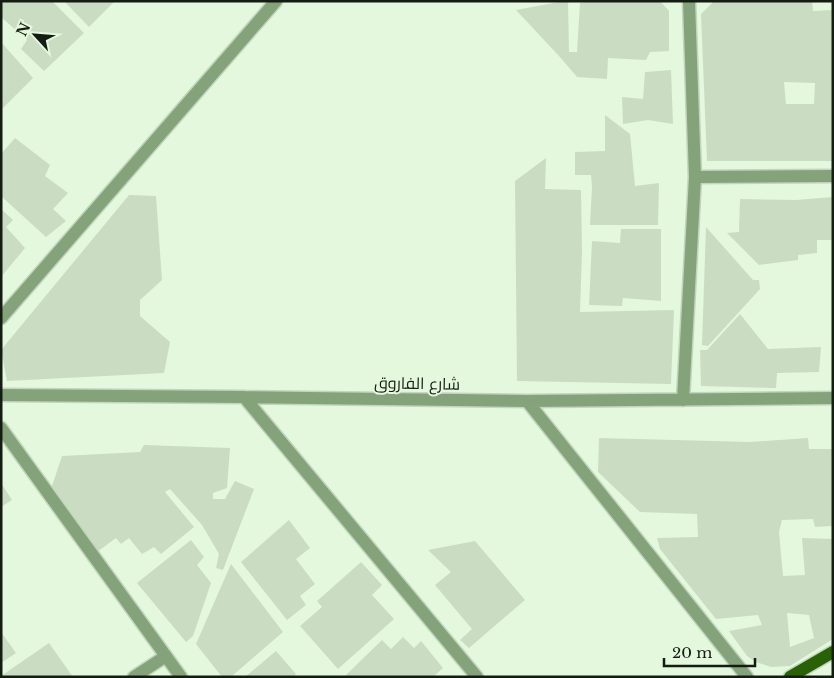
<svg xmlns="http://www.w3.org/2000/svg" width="834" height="678" viewBox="0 0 834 678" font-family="'Libre Baskerville',Cairo,serif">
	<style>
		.building { fill: #caddc3; fill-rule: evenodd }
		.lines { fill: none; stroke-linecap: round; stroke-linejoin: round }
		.minor-casing { stroke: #c3d5bd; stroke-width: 15 }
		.major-casing { stroke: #c3d5bd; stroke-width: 15 }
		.minor { stroke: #85a37a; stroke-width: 12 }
		.major { stroke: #296107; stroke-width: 12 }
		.labels { text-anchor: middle; stroke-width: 4; stroke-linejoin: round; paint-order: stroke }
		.street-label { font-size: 16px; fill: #151c13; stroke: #e4f8dd }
	</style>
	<rect width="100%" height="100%" fill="#e4f8dd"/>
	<!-- building -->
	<path class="building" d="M1,1H52L84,33L44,71L21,49L27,40L1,17Z
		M64,1H115L89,27Z
		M564,1H568L569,52H577L580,3L590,1H660L669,11V51L650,52L646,60L608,58L607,79L577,77L559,56L516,10Z
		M714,1H812L813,11L833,10V161H707L701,14ZM784,82L815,83L814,104H786Z
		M1,42L33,78L1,110Z
		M671,70L673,124L648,120L623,124L622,97L643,99L645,72Z
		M605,115L630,134L635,186L659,183L658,225H590L592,187L591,175H575V152L605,151Z
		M15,138L50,165L45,176L68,193L53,209L66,221L46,237L1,196V154Z
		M546,158L545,189L581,190L582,251L580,312L674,310L671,384L517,381L515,181Z
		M129,195L156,196L162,280L140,300V316L170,342L164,373L7,381L1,350Z
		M833,197V240H817V253L798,255V260L759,265L727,233L739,232L740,199L796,200Z
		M1,209L13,220L6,227L25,248L1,277Z
		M706,227L753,280H759L760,289L708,346L702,345Z
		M621,229H661V301L623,298L622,306L589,305L592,241L620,243Z
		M740,314L768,349L821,347L819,372L777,373L776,388L701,386L700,350H707Z
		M599,438L750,442L808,438L809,449H833V526L815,527L813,519L782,520L779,532L783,576L805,575L802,538L833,539V639L790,666L771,667L756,662L747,656L729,631L762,625L758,615L716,619L660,549L657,538L698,537L697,514L640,512L598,472ZM787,613L809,615L814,638L790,647Z
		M144,445L230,448L227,488L213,493V499H225L235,481L254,489L223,570L216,568L219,554L202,525L170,489L165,492L194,527L161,554L154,547L142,554L129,538L121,544L116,538L97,552L50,492L62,456L140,452Z
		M1,483L12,500L1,507Z
		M289,520L310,548L296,559L315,584L300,596L306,605L287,620L241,562Z
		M191,540L204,557L197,565L211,583L193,636L186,642L137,583Z
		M475,541L525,600L469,648L460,640L472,629L435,585L451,572L428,550Z
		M361,562L382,585L372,595L394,619L338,669L300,626L322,607L317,601Z
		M231,564L283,632L231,677H222L196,644Z
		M1,632L16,653L1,663Z
		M403,637L414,648L421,641L443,668L433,677H347L346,675L382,640L391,649Z
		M49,643L73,677H1V676Z
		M276,651L296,674L293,677H245Z"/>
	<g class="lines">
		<!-- minor casing -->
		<g class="minor-casing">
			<path id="minor" d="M695,177L833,176
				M1,318L276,1
				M1,395L244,397L527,401L833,398
				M244,397L477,677
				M683,400L695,177L689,1
				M527,401L747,677
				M1,428L181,677
				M134,677L166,656"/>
		</g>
		<!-- major casing -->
		<g class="major-casing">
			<path id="major" d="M790,677L833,652"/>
		</g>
		<!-- minor -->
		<use href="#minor" class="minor"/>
		<!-- major -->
		<use href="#major" class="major"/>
	</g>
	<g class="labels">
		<!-- street labels -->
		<g class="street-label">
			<text transform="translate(417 383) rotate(1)" y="6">شارع الفاروق</text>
		</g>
	</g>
	<!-- border -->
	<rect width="834" height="678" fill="none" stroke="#151c13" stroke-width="5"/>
	<!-- north arrow -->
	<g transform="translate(35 35) rotate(296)" stroke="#e4f8dd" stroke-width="4" paint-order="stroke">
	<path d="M0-4L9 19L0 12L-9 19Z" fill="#151c13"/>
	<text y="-8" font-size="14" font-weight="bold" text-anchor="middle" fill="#151c13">N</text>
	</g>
	<!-- scale -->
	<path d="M664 658v8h91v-8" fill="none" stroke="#151c13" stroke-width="2.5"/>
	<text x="672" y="658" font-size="15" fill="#151c13" stroke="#e4f8dd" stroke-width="4" paint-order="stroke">20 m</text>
</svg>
